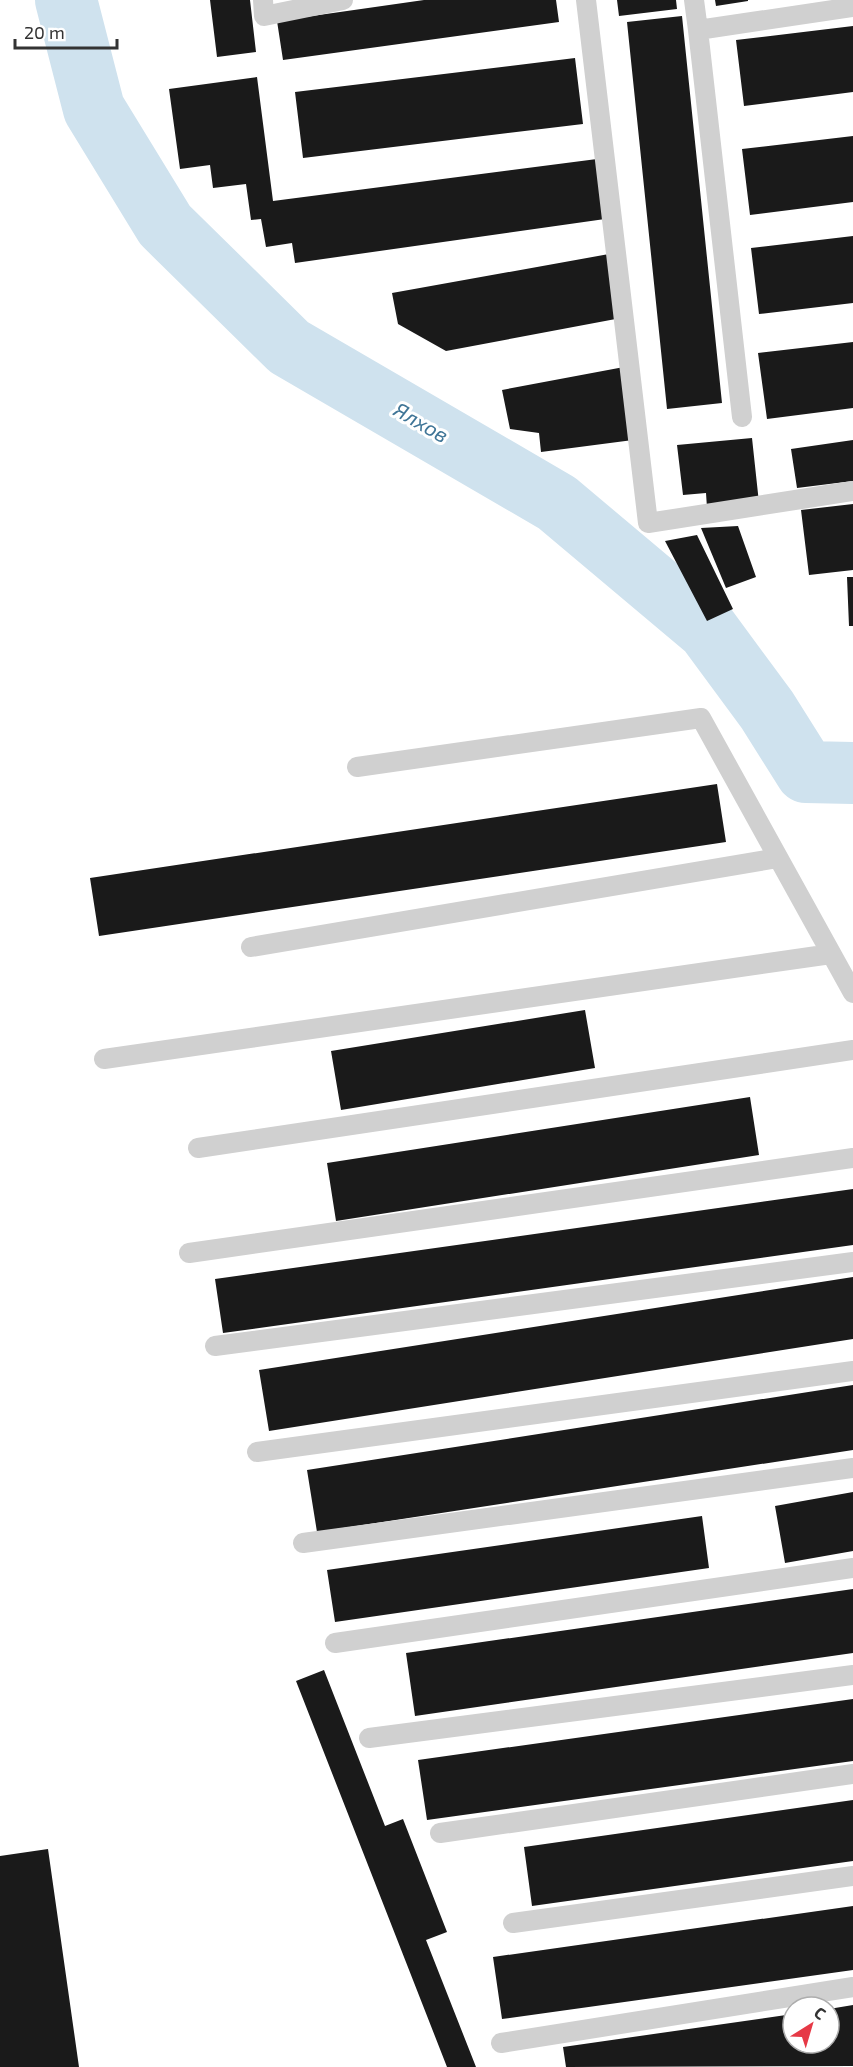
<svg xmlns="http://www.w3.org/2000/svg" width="853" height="2067" viewBox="0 0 853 2067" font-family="'Exo 2',sans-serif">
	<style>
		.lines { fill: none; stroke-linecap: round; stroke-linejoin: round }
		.river { stroke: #cfe2ee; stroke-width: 62 }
		.building { fill: #1a1a1a }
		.lane { stroke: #d0d0d0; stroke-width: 20 }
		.labels { text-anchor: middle; stroke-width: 6; stroke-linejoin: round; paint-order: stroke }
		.water-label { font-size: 21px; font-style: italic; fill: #3f7597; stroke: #fff }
	</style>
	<rect width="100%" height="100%" fill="#fff"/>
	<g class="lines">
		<!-- river -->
		<path class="river" d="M66,0L94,109L165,225L289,347L557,503L708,630L767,710L806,772L853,773"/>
	</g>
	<!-- building -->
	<path class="building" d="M210,0H250L256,52L217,57Z
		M424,0H556L559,22L283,60L277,21Z
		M617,0H676L677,9L619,16Z
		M715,0H748V1L716,6Z
		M682,16L722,403L667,409L627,22Z
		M853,26V92L744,106L736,40Z
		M575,58L583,124L303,158L295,92Z
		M257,77L273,201L597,159L605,219L295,263L292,243L266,247L261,219L251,220L246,184L213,188L210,165L180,169L169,89Z
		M853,136V202L750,215L742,149Z
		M853,236V303L759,314L751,248Z
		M609,254L621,318L446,351L398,324L392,293Z
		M853,342V408L767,419L758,353Z
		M624,367L633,440L541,452L539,433L510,429L502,390Z
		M752,438L759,503L707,508L706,493L683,495L677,445Z
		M853,440V481L797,488L791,449Z
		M853,504V570L809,575L801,510Z
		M738,526L756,577L726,588L701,528Z
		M697,535L733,609L707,621L665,541Z
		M847,577H853V626H849Z
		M717,784L726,842L99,936L90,878Z
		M585,1010L595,1068L341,1110L331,1051Z
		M750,1097L759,1155L336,1221L327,1163Z
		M853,1189V1245L223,1333L215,1279Z
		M853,1277V1339L269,1431L259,1370Z
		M853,1385V1450L317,1532L307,1470Z
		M853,1492V1551L785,1563L775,1506Z
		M702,1516L709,1568L335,1622L327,1570Z
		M853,1589V1653L415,1716L406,1653Z
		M324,1670L385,1826L403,1819L447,1932L426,1940L476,2067H447L296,1681Z
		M853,1699V1761L427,1820L418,1760Z
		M853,1800V1861L532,1906L524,1847Z
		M48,1849L79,2067H0V1856Z
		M853,1906V1970L502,2019L493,1957Z
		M853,2005V2066L566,2067L563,2047L793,2014V2043H829V2009Z"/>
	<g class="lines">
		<!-- lane -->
		<path class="lane" d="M263,0L264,16L343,0
			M586,0L648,523L853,491
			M694,0L698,30
			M742,417L698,30L853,7
			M357,767L701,718L853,993
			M251,947L778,858
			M104,1059L831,954
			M198,1148L853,1050
			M189,1253L853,1158
			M215,1346L853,1262
			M257,1452L853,1371
			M303,1543L853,1468
			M335,1643L853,1568
			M369,1738L853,1675
			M440,1833L853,1774
			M513,1923L853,1876
			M501,2043L853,1987"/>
	</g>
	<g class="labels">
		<!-- water labels -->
		<g class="water-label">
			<text transform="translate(421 423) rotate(30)" y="7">Ялхов</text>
		</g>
	</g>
	<!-- north arrow -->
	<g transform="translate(811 2025) rotate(37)"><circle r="28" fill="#ffffff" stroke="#adadad" stroke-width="1.5"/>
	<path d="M0-4.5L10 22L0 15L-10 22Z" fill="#e63946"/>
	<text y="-9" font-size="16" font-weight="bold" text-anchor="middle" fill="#333333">С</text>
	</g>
	<!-- scale -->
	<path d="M15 39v9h102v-9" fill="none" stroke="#333333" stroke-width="3"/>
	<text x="24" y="39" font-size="18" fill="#333333" stroke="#ffffff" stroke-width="4.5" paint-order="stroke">20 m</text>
</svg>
